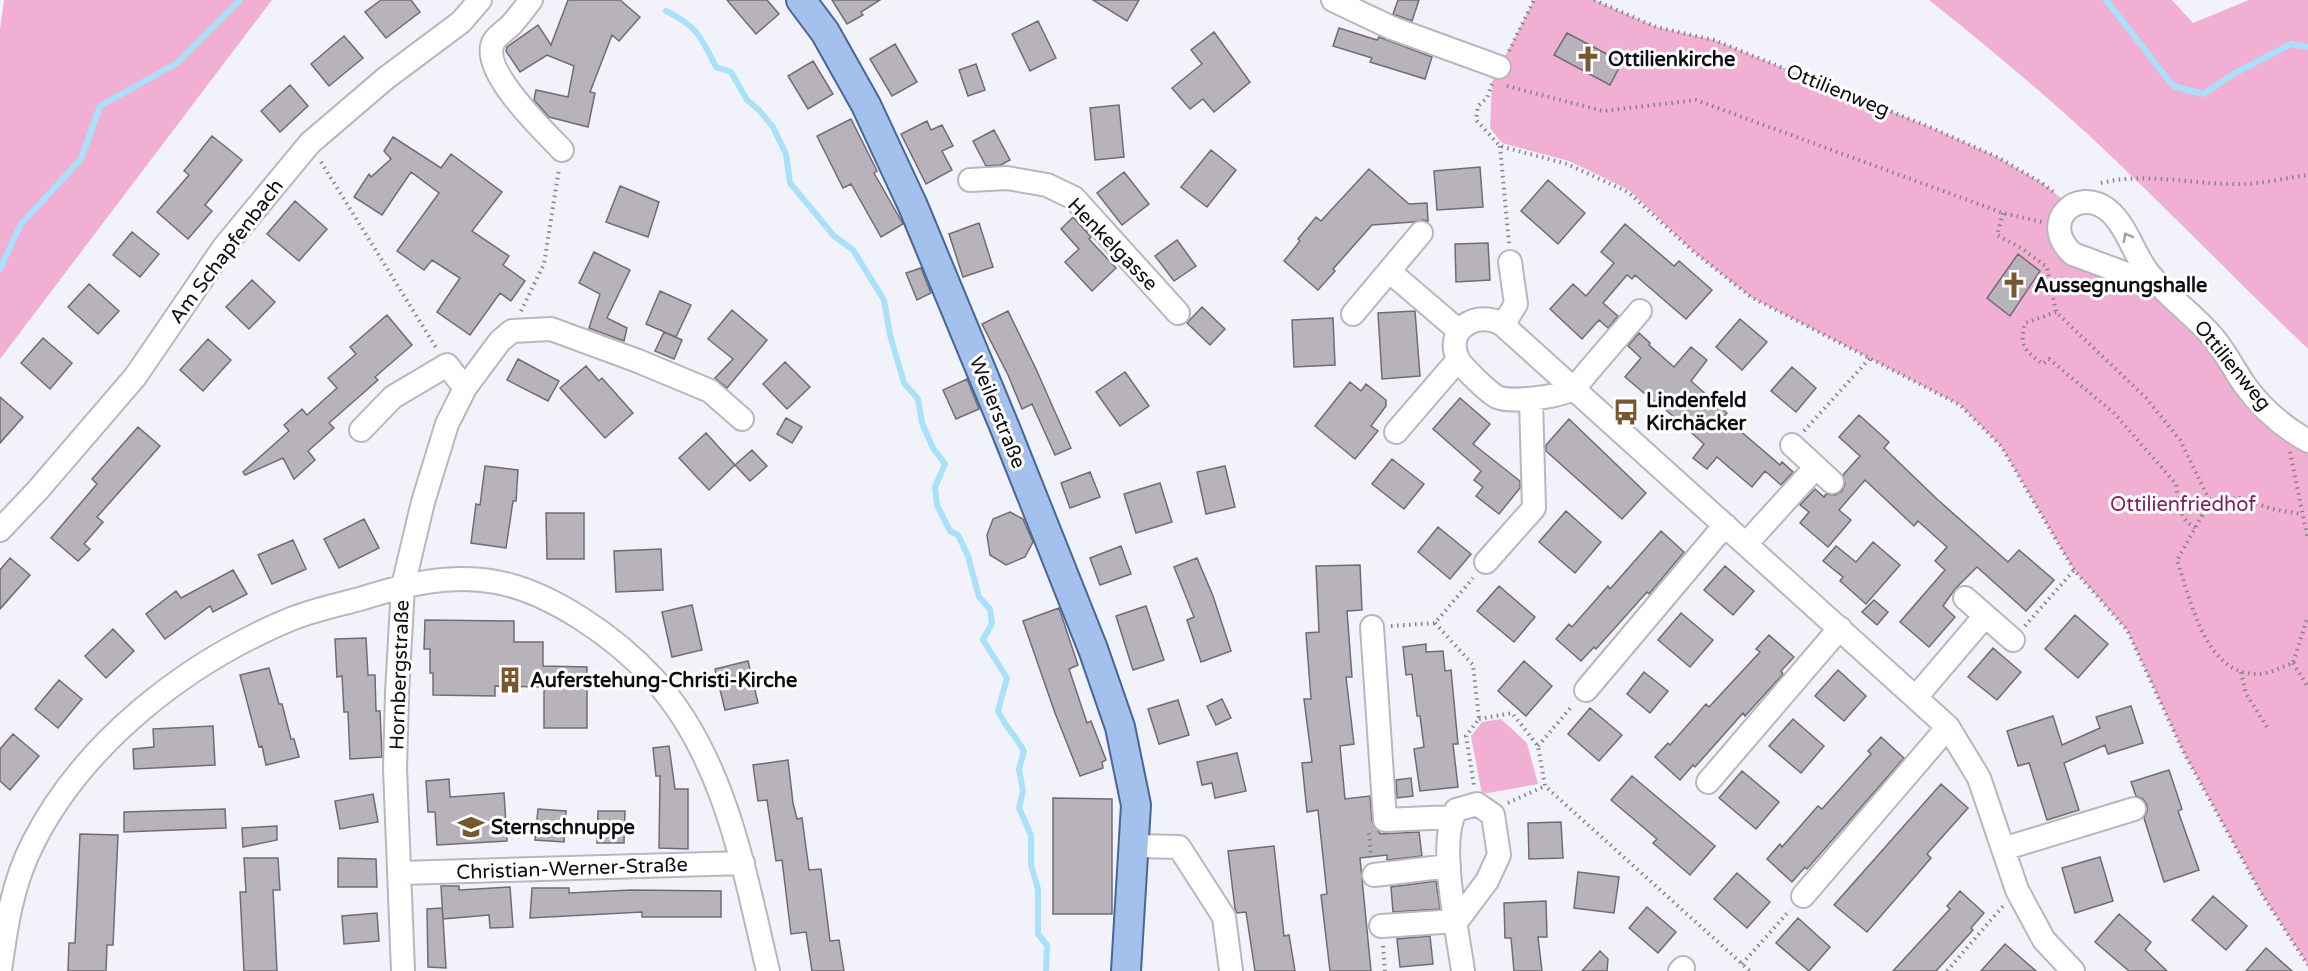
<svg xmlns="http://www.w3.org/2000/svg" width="2308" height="971" viewBox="0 0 2308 971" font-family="'Varela Round',sans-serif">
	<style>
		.green { fill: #f1afd3 }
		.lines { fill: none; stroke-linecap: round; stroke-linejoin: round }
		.stream { stroke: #a9e1fb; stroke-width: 6 }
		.building { fill: #b8b2ba; stroke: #716c73; stroke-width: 1.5 }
		.minor-casing { stroke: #b7b7c0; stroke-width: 26 }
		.major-casing { stroke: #486798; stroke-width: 32 }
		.path { stroke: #838389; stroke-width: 4; stroke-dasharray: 1.5 4.5; stroke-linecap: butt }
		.minor { stroke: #fff; stroke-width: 22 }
		.major { stroke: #a3c1ec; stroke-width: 28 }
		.oneway { stroke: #9f9fa0 }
		.labels { text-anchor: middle; stroke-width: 6; stroke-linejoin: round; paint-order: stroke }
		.poi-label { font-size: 20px; font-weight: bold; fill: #0f0f12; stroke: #fff; text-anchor: start }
		.street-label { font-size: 20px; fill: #0f0f12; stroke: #fff }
		.park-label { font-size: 20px; fill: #7d205c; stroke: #fff }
	</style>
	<rect width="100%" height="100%" fill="#f2f2fb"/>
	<!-- green -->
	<path class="green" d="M4,0H272L0,359V29Z
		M1534,0H1594L1656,27L1714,40L1932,128L1997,157L2042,183L2071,206L2059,235L2142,279L2308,441V965L2261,893L2184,753L2127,630L2074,570L2001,446L1960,405L1751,297L1694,252L1629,190L1569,161L1502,143L1490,128L1492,82Z
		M1929,0H2172L2193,23L2249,0H2308V349C2242,286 2178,220 2112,157C2054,102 1992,50 1929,0Z
		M1501,719L1527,743L1538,784L1482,794L1471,736L1482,722Z"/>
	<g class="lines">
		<!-- stream -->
		<path class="stream" d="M2106,0L2173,86L2203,94L2237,72L2291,44L2308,47
			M666,11C697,26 701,37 716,67L731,72L747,100L759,110L773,127L786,154L790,183L834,236L853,250L884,300L890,335L904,383L918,399L922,423L933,448L945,464L935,487L937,505L950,531L958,535L968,556L979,597L990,609L992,623L983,640L1007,678L998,711C1005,726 1016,737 1024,751L1019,769L1023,791L1019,808L1031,835V865L1038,889V934L1047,945L1046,971
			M0,269L21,224L81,159L100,106L177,63L240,0"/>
	</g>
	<!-- building -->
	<path class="building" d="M381,0H411L420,12L386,38L365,12Z
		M568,0H620L640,17L619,41L612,35L590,92L595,93L588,127L549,117L534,100L536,90L568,97L574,66L547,55L520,72L506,51L507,47L538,25L551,45Z
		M727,0H767L779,14L756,34Z
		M832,0H880L861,12L863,15L847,24Z
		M1093,0H1139L1127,21Z
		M1398,0H1419L1412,21L1393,14Z
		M1038,21L1056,58L1030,71L1012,34Z
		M1339,28L1377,40L1379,37L1432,57L1425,79L1370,62L1372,58L1333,46Z
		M1214,32L1250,82L1214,112L1203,99L1190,109L1172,88L1202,64L1191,50Z
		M1567,33L1622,62L1610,85L1554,55Z
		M344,36L363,58L329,86L311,64Z
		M895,44L917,82L892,96L870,59Z
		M813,61L833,94L808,109L788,76Z
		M976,64L985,90L968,96L959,70Z
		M290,85L308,106L280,132L261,111Z
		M1119,105L1124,157L1095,160L1090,108Z
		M851,119L877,171L874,173L903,224L881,237L851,184L843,188L817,136Z
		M927,121L931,130L942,125L953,146L942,151L952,170L926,184L901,134Z
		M994,130L1010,160L1001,165L986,166L973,141Z
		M212,136L242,160L205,205L212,211L188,239L157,212L189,175L184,171Z
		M393,137L441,168L451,154L502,192L472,231L509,256L503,265L525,281L511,301L500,293L470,335L437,312L460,278L432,260L424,270L397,251L439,193L411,172L382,215L354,197L369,174L371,177L391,159L384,151Z
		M1211,150L1236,170L1207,207L1181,187Z
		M1480,167L1483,207L1437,210L1434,171Z
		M1369,169L1409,204L1427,203L1428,221L1423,220L1413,222L1372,225L1333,269L1335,271L1318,290L1284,261L1300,241L1298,239L1316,217L1321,221Z
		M1124,172L1149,204L1122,225L1097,193Z
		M1548,180L1585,213L1558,244L1521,211Z
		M620,186L659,202L648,237L606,222Z
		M295,201L327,229L299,261L267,234Z
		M1073,217L1091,237L1089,239L1116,268L1092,291L1065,262L1079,249L1061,229Z
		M979,223L993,267L963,277L949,234Z
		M1625,224L1674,266L1679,261L1712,290L1686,319L1635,275L1632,279L1627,275L1603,303L1618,316L1608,328L1599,320L1582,339L1550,309L1573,284L1586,296L1614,263L1601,252Z
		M132,232L159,254L140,277L113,255Z
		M1177,240L1196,266L1174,281L1155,256Z
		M1488,243L1490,280L1456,282L1455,244Z
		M594,252L630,270L607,318L627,328L624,341L589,328L600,294L579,283Z
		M2018,254L2040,271L2010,316L1987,298Z
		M921,268L931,293L917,300L906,273Z
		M252,280L275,302L249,329L226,307Z
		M89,284L119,311L98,334L68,307Z
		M660,291L691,305L676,337L646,324Z
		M1202,307L1225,329L1210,345L1187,323Z
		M732,310L767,340L727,388L715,378L733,359L708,339Z
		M1008,311L1036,369L1071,448L1055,455L1032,404L1022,409L1008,375L982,324Z
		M1415,311L1420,376L1382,379L1378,313Z
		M387,315L412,345L375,377L378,380L329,423L334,428L308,451L315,460L294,479L283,458L245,475L243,472L289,431L284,425L302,409L307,415L337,388L328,378L356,354L350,347Z
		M1333,318L1335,365L1294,367L1292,320Z
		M1740,319L1767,342L1742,370L1716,347Z
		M664,332L682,340L674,359L655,351Z
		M1639,333L1650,343L1649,345L1674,367L1691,347L1707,360L1691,381L1727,413L1724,417L1780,465L1782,462L1793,472L1781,485L1765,471L1752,487L1717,457L1707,469L1693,458L1704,444L1658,403L1657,404L1625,377L1641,358L1628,346Z
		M43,338L72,363L50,389L21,363Z
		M208,339L231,360L203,391L180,370Z
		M518,359L559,381L548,401L507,380Z
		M785,362L810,387L787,409L763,384Z
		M586,366L599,381L602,378L633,413L605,438L560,388Z
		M1792,367L1816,388L1796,412L1771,391Z
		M1125,372L1149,406L1120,426L1096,392Z
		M967,379L979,409L956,419L943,390Z
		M1350,382L1361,391L1366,384L1386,400V406L1371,426L1378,431L1355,459L1315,426Z
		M0,397L23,417L0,443Z
		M1460,398L1490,424L1473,444L1520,481V488L1499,514L1476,496L1483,487L1474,480L1481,471L1433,429Z
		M1859,415L1889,442L1884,448L1938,500L2008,562L2019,550L2054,580L2026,611L1977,567L1955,589L1943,606L1955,617L1929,647L1900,622L1945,570L1935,561L1947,547L1918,521L1914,526L1865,480L1839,510L1851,520L1828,547L1800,523L1809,512L1800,505L1815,489L1824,497L1826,494L1835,495L1842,491L1845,484L1843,475L1860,456L1839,437Z
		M786,418L802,427L792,443L777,434Z
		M1569,419L1646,493L1622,519L1546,451V445Z
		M138,427L160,446L97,517L103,522L84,544L90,549L78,561L51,538L97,484L92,479Z
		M706,433L735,465L709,490L679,458Z
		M752,450L767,466L750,481L735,465Z
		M1392,459L1424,484L1404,509L1372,484Z
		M485,466L518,470L516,501H513L506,548L471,543L476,504L480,505Z
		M1225,466L1235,507L1206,514L1197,472Z
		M1090,472L1100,497L1070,508L1061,483Z
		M1160,483L1172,522L1136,533L1124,494Z
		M1566,511L1601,542L1575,573L1539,542Z
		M1010,512L1023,519L1033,542L1025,557L1006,565L990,555L987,535L993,519Z
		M546,513H584V559H547Z
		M364,519L379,548L339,568L324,539Z
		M1438,527L1471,554L1450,579L1418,552Z
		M1661,531L1684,552L1649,594L1647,592L1596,649L1594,647L1581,661L1556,639L1569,624L1572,627L1608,586L1610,589Z
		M293,540L306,569L272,584L258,555Z
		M1873,542L1900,565L1866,604L1840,581L1843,577L1823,561L1836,546L1856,562Z
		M1121,546L1131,574L1100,585L1090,558Z
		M661,549L663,590L616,592L614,551Z
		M10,558L30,575L0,609V570Z
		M1197,558L1213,596L1231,651L1201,662L1187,620L1194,617L1174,567Z
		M1360,565L1362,610L1347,611L1352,677H1346L1354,744L1340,746L1345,799L1370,796L1372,821L1380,834L1419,832L1422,856L1387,860V855L1360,858L1371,971H1330L1321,895L1327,894L1318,810L1307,812L1302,763L1312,762L1304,699H1311L1306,633L1319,632L1316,566Z
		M1725,566L1754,591L1733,615L1704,590Z
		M233,570L247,594L213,612L210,606L165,639L146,614L176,591L181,598Z
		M1499,586L1535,617L1514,642L1477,611Z
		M1874,600L1888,612L1877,625L1862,612Z
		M692,605L702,650L672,657L662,612Z
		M1146,606L1164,660L1133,670L1116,616Z
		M1059,608L1078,665L1069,669L1087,723L1091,721L1106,760L1102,762L1103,768L1080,776L1055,713L1023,621Z
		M1681,613L1713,640L1690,667L1658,640Z
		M2075,615L2108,644L2078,678L2045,649Z
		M425,620L514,621V642H543V666L587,667V728H544V687L495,686V696L433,695V673H430V649H424Z
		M113,629L134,651L106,678L85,656Z
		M1769,635L1794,657L1781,671L1783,674L1745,716L1743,713L1695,767L1693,765L1680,780L1655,757L1668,743L1670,745L1706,704L1709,707L1760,652L1756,649Z
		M366,638L368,675H375L376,711H380L382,757L350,759L348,712H344L342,676L337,677L335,639Z
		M1426,644V652L1443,651L1445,671L1451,670L1458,744H1453L1458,787L1420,791L1414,749L1424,747L1420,716H1417L1412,674L1406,675L1403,647Z
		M1993,648L2021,672L1997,700L1968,677Z
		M748,661L758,703L725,710L715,669Z
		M1524,661L1552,686L1526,716L1498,691Z
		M269,668L279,704H282L291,739H294L299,757L266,765L262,746L259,747L240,675Z
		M1838,670L1866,696L1844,721L1815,696Z
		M1644,672L1668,691L1650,713L1627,694Z
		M59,680L82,699L58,728L35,709Z
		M1222,699L1231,718L1216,725L1207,706Z
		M1178,700L1189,735L1159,744L1148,709Z
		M2131,706L2143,743L2108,754L2105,745L2064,763L2079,810L2047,820L2029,763L2018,766L2007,731L2053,716L2062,745L2100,728L2096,717Z
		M1590,708L1622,735L1599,761L1568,734Z
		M1793,719L1824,746L1801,773L1769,746Z
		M213,726L215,765L134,769L133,749L154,747L153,729Z
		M13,734L39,756L10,790L0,781V749Z
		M1881,737L1904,758L1807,869L1805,867L1792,882L1767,859L1780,844L1782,847L1818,806L1822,809L1871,754L1868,751Z
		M669,746L675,789H688V849L659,848L660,776H656L653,748Z
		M1237,753L1246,791L1215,798L1212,783L1202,785L1197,762Z
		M788,760L793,803L797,819L802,818L809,870L821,869L830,941L839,940L844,971H812L806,932L791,934L782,860L776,861L767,800L758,801L753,765Z
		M2169,770L2182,809L2178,811L2199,870L2164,882L2144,818L2147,811V805L2143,799L2136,796L2131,782Z
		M1742,771L1779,802L1756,829L1719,798Z
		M1632,776L1715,846L1690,875L1653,843L1657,839L1611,800Z
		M1411,778L1413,796L1397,798L1396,780Z
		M449,779L450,797L504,793L507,841L437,845L435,812H428L426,781Z
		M1941,784L1968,808L1927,854L1931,858L1867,932L1834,905Z
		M373,794L378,822L340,829L335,801Z
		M1053,798L1112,799V914H1053Z
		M225,809L226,828L124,832V812Z
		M538,809L566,811L564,842L535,840Z
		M598,811H625L624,843H597Z
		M1561,822L1563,858L1529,859L1528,823Z
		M277,826V840L243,847L242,828Z
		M80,834L118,835L113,945H107L106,971H68L69,943H75Z
		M1274,846L1284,936L1289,935L1295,971H1255L1246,912L1237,913L1235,909L1228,851Z
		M2100,857L2113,901L2075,913L2062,868Z
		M244,858H278L280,890H273L277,971H244L240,892H246Z
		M338,858L376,859L377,887H338Z
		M1578,872L1619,877L1614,913L1574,908Z
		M1737,873L1770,902L1747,928L1714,899Z
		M1436,881L1440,909L1393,912L1391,887Z
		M441,886H459V890L510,887L513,927L490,928L489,915L443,919L446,968L428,967L427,909L442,908L443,919Z
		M532,888H569V893L631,890L721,891V917H642V912L530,918Z
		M1960,891L1984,913L1971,928L1973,930L1936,971H1893L1950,909L1947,906Z
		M2213,896L2247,926L2226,950L2192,920Z
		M1546,901L1547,937H1538L1542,971H1514L1511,938H1505L1504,903Z
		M1647,907L1676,932L1658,953L1629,928Z
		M377,913L379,941L344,944L342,916Z
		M2119,914L2151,942L2145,950L2167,971H2129L2095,942Z
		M1798,918L1830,947L1809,971L1776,943Z
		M1430,936L1433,964L1400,967L1397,939Z
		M2005,944L2036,971H1981Z
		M2266,948L2292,971H2246Z
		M1600,951L1608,959L1607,971H1582Z"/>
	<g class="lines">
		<!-- minor casing -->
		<g class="minor-casing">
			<path id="minor" d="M531,0C525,8 518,17 511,25C506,30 498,35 494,41C478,69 544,131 562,150
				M1333,0L1392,28L1499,67
				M970,180L1007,178L1047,185L1074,198L1178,313
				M1389,271L1459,331
				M2159,286L2073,254C2038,223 2077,185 2108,210C2126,225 2133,252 2147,271C2165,295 2191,312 2211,335C2224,349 2233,368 2244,384C2261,408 2283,427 2308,441
				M1640,311C1624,330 1608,348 1592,367C1586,373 1580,383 1573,388C1562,397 1511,403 1497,397C1488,392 1462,367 1458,359C1444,329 1478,309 1503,325L1948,727L1979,778L2017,890L2044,940L2073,971
				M1353,314L1421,233
				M1503,325L1516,304L1510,262
				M361,430L393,397L447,365L465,388
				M1396,432L1458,360
				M1792,445L1832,482
				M0,530L37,491L135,377L224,247L310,143L386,78L461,22L480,0
				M1746,544L1816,467
				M1486,562L1534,508L1531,400
				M1965,598L2013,640
				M1372,627L1385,820L1452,817
				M1586,690L1725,525
				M1916,697L1985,616
				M1708,782L1840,628
				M1135,846L1179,847L1224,917L1231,971
				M2003,849L2134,809
				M401,873L743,863
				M1374,875L1449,866
				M1803,896L1948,727
				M1457,921L1487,881L1499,855L1493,815L1477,804L1456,810C1437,842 1458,933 1463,971
				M1381,926L1457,921
				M0,971C6,927 12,884 33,843C84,742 187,662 291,619C313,610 337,605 360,599C404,585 449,573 496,582C551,592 615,637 653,678C725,757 744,870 768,971
				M403,971L395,768L397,693L403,586L423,502L447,424L465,388L500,341L512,331L551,329L638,361L710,391L742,419
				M1680,971L1683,968"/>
		</g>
		<!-- major casing -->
		<g class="major-casing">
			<path id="major" d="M801,0L825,32L866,105L913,206L1005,428L1093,649L1120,727L1136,805L1126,971"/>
		</g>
		<!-- path -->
		<path class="path" d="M1594,0L1656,27L1714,40L1932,128L1997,157L2042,183L2056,194
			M1509,51L1534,0
			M1492,84L1487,98L1478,106L1476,120L1500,146L1567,164L1628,192L1694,252L1751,297L1960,405L2001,446L2074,570L2127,630L2184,753L2261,893L2308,965
			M1507,86L1603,111L1696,100L2003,213L2042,222
			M1500,146L1509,244
			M321,162L437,349
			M2101,183C2145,172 2190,184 2235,184C2259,185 2284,178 2308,175
			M2003,213L1997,235L2021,248L2047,267L2056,312L2146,398L2180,440L2209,499L2207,507L2177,560C2191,601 2207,684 2266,673C2275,671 2284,666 2293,663L2308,616
			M521,311L544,264L559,169
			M2056,312L2025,323C2019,346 2025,351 2043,364L2049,359L2114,413L2176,484L2179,508L2186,521L2195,528
			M1804,431L1870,358
			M2290,452L2308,540
			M2209,499L2241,498L2272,509L2301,514
			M1435,623L1473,665L1479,719L1466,736L1474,786
			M1391,626L1435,623L1473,578
			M2025,626L2074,570
			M2293,663L2308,687
			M2241,672L2246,694L2267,727
			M1479,719L1512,713L1538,746L1545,786L1750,971
			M1538,746L1573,705
			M1508,803L1545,786
			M1369,833L1371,855
			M1383,946L1385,971
			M1742,964L1790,910
			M1947,971L2003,906"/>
		<!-- minor -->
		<use href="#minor" class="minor"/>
		<!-- major -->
		<use href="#major" class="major"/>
	</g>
	<!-- one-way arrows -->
	<defs><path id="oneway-chevron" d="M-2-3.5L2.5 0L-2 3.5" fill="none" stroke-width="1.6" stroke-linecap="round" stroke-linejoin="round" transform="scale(1.5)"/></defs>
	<use class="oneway" href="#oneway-chevron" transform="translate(2127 237) rotate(-118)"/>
	<!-- icons -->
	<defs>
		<g id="church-bare" transform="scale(2.07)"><path d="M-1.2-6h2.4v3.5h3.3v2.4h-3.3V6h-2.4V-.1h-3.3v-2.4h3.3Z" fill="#77572d" stroke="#fff" stroke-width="2.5" paint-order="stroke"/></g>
		<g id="bus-bare" transform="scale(2.07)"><path d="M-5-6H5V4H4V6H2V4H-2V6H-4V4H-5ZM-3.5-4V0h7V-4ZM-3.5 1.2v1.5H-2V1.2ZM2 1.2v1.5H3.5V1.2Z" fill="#77572d" stroke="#fff" stroke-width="2.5" paint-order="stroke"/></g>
		<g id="building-bare" transform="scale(2.07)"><path d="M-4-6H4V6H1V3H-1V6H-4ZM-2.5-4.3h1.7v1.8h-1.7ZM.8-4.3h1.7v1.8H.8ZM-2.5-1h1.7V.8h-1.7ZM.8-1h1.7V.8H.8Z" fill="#77572d" stroke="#fff" stroke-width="2.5" paint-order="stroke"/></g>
		<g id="school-bare" transform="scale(2.07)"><path d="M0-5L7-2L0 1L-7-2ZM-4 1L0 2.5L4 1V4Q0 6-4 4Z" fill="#77572d" stroke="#fff" stroke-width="2.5" paint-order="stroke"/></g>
	</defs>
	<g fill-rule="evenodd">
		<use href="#church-bare" x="1588" y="59"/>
		<use href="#church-bare" x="2014" y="285"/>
		<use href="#bus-bare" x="1626" y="412"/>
		<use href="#building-bare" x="510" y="680"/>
		<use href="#school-bare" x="471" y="827"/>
	</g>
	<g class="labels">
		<!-- poi labels -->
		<g class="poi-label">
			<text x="1608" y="66">Ottilienkirche</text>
			<text x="2034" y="292">Aussegnungshalle</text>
			<text x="1646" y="407">Lindenfeld<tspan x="1646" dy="23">Kirchäcker</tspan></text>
			<text x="530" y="687">Auferstehung-Christi-Kirche</text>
			<text x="491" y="834">Sternschnuppe</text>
		</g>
		<!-- street labels -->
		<g class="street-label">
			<text transform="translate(1838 90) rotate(22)" y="7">Ottilienweg</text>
			<text transform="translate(1113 244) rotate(46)" y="7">Henkelgasse</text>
			<text transform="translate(226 251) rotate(-53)" y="7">Am Schapfenbach</text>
			<text transform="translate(2233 365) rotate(51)" y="7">Ottilienweg</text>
			<text transform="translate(998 412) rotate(68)" y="7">Weilerstraße</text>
			<text transform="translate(399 675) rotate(-88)" y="7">Hornbergstraße</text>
			<text transform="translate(572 868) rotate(-2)" y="7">Christian-Werner-Straße</text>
		</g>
		<!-- park labels -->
		<g class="park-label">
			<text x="2183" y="511">Ottilienfriedhof</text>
		</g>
	</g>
</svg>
